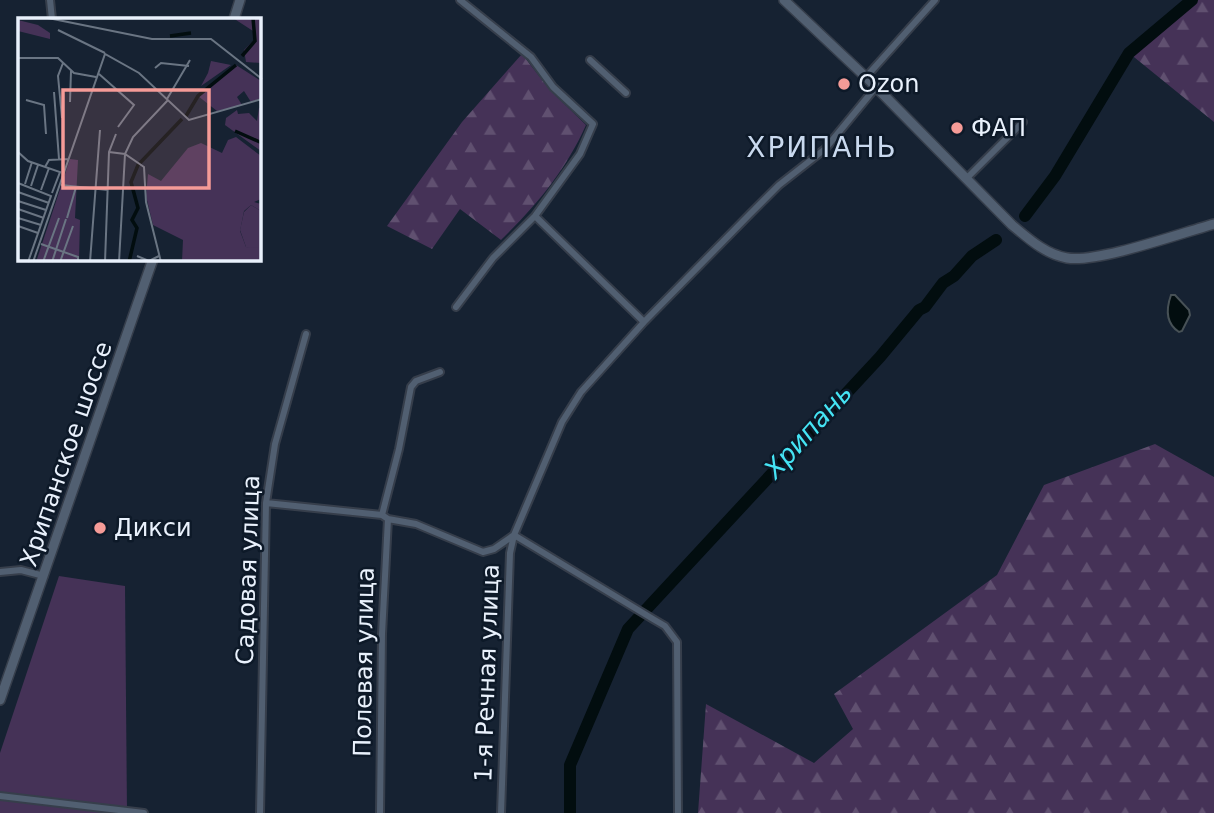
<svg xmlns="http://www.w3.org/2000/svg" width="1214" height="813" viewBox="0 0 1214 813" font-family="'DejaVu Sans',sans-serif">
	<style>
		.green { fill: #453257 }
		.forest { fill: url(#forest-firs) }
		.water { fill: #020d0f; stroke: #475156; stroke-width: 2 }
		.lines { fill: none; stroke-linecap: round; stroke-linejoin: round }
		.river { stroke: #020d0f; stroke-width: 12 }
		.street-casing { stroke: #363e4b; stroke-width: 10 }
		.secondary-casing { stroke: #363e4b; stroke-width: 12 }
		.street { stroke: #515f71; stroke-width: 6 }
		.secondary { stroke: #515f71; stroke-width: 9 }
		.poi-dot { fill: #f59b97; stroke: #0d1928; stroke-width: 2.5 }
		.labels { text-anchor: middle; stroke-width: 5; stroke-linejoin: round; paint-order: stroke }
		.poi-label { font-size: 24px; fill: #e9f1fc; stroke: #0d1928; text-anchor: start }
		.street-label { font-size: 24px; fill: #e9f1fc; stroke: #0d1928 }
		.water-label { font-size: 26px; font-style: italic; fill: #45e4f4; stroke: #0d1928 }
		.quarter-label { font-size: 28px; letter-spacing: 2px; fill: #c9d9ee; stroke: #0d1928 }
		.inset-river { fill: none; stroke: #020d0f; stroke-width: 3.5 }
		.inset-road { fill: none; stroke: #6a7583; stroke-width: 2 }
		.view { fill: #f59b97; fill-opacity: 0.15; stroke: #f59b97; stroke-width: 3.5 }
		.inset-edge { fill: none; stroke: #e9f1fc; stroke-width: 3.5 }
	</style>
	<defs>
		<pattern id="forest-firs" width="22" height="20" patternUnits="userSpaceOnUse" patternTransform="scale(1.75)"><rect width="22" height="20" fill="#453257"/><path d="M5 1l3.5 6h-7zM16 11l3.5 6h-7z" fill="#605070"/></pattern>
	</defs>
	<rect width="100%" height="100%" fill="#162232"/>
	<!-- green -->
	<path class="green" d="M59,576L125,586L127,813H0V753Z"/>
	<!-- forest -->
	<path class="forest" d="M1192,0H1214V122L1129,53Z
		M522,54L550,90L586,125C566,170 536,206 501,240L460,209L432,249L387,226L462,122Z
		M1155,444L1214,477V813H698L706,704L814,763L853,729L834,694L997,575L1044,485Z"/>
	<!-- water -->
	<path class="water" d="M1171,295H1175L1189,310L1190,315L1182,331L1179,332C1165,323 1166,309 1171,295Z"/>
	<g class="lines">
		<!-- river -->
		<path class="river" d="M1025,216L1055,176L1129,53L1192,0
			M570,813V765L628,629L880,357L919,310L925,307L943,283L954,276L972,256L996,240"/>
		<!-- street casing -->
		<g class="street-casing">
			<path id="street" d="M50,0L52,19
				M590,60L626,93
				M866,77L935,0
				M967,178L1023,122
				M535,216L644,322
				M456,307L493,258L535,216L580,154L593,124L553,87L531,57L460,0
				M266,503L382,515
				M382,515L399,449L411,387L416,381L440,372
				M388,519L416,524L483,552L494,549L514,535
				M514,535L653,619L665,626L677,642L678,813
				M0,572L21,570L44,576
				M0,796L144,813
				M260,813L266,503L275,444L306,334
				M380,813L382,634L388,519L382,515
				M501,813L510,553L514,535L562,422L581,392L644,322L750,214L779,185L825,149L876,87"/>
		</g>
		<!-- secondary casing -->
		<g class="secondary-casing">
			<path id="secondary" d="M784,0L871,82L1012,225C1029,239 1045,254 1067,258C1098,263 1181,233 1214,224
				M234,19L240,0
				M0,700L153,259"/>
		</g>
		<!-- street -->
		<use href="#street" class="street"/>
		<!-- secondary -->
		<use href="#secondary" class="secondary"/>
	</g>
	<!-- markers -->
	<g class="poi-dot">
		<circle cx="844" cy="84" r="7"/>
		<circle cx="957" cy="128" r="7"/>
		<circle cx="100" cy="528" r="7"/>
	</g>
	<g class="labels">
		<!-- poi labels -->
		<g class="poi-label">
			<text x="858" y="92">Ozon</text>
			<text x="971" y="136">ФАП</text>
			<text x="114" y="536">Дикси</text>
		</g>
		<!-- street labels -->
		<g class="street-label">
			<text transform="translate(66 454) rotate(-71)" y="8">Хрипанское шоссе</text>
			<text transform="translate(248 570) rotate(-88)" y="8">Садовая улица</text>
			<text transform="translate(364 662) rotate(-89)" y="8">Полевая улица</text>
			<text transform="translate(487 673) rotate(-88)" y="8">1-я Речная улица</text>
		</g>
		<!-- water labels -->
		<g class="water-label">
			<text transform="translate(808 431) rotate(-48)" y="9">Хрипань</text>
		</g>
		<!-- quarter labels -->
		<g class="quarter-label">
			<text x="822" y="157">ХРИПАНЬ</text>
		</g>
	</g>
	<!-- overview -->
	<g transform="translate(18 18)">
		<rect width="243" height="243" fill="#162232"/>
		<path d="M52,141L60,142L57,200L62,202L61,243L18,244ZM233,187L243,193V230L238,232L228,229L222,212L226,194Z" fill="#453257"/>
		<path d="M215,0H243V45L228,44L226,32L236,22L235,13ZM0,2L20,7L32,15V21L0,13ZM193,43L213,47L183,68L190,55ZM218,47L243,63V80L233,84L226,73L219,79L224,87L199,93L180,78ZM241,90H243V133L207,107L208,100L219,92L220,96L231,95L239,103ZM218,119L243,138V181L236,184L243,186V193L233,187L226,193L222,213L228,229L243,230V243H164L165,222L135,207L128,178L130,156L143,163L170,130L183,125L204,135L210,122Z" fill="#453257"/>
		<path class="inset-river" d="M152,18L173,15M224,38L237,23L235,0M168,98L180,78L218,47M217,113L244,125M111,244L119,210L114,202L120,190L113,164L120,147L164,101"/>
		<path class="inset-road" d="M30,0L134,21H193L244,61M40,12L87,35M0,40H40L56,55L78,59M137,50L143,45L171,48M81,56L116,87L100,109M36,74L41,141M149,81L172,42M8,82L26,87L28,116M52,84L53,53M44,100L40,58L45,45M0,134L10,143L42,154L34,175M91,134L107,136L126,149L128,184L143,244M27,149L31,142L50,141M0,165L33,178L10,244M7,166L14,144M43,167L90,172M13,168L20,147M23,172L31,150M0,174L31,185M0,183L28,192M0,191L26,200M0,200L23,207M49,200L58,169M0,208L20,215M23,226L60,239V244M119,238L131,243L141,238M15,244L87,36L121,55L171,102L244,81M25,244L41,200M34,244L48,201M42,244L55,208M72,244L82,112M87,244L91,134L98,116M101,244L107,136L115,119L150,82"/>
		<path class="view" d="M45,72H191V170H45Z"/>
		<rect width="243" height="243" class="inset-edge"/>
	</g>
</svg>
